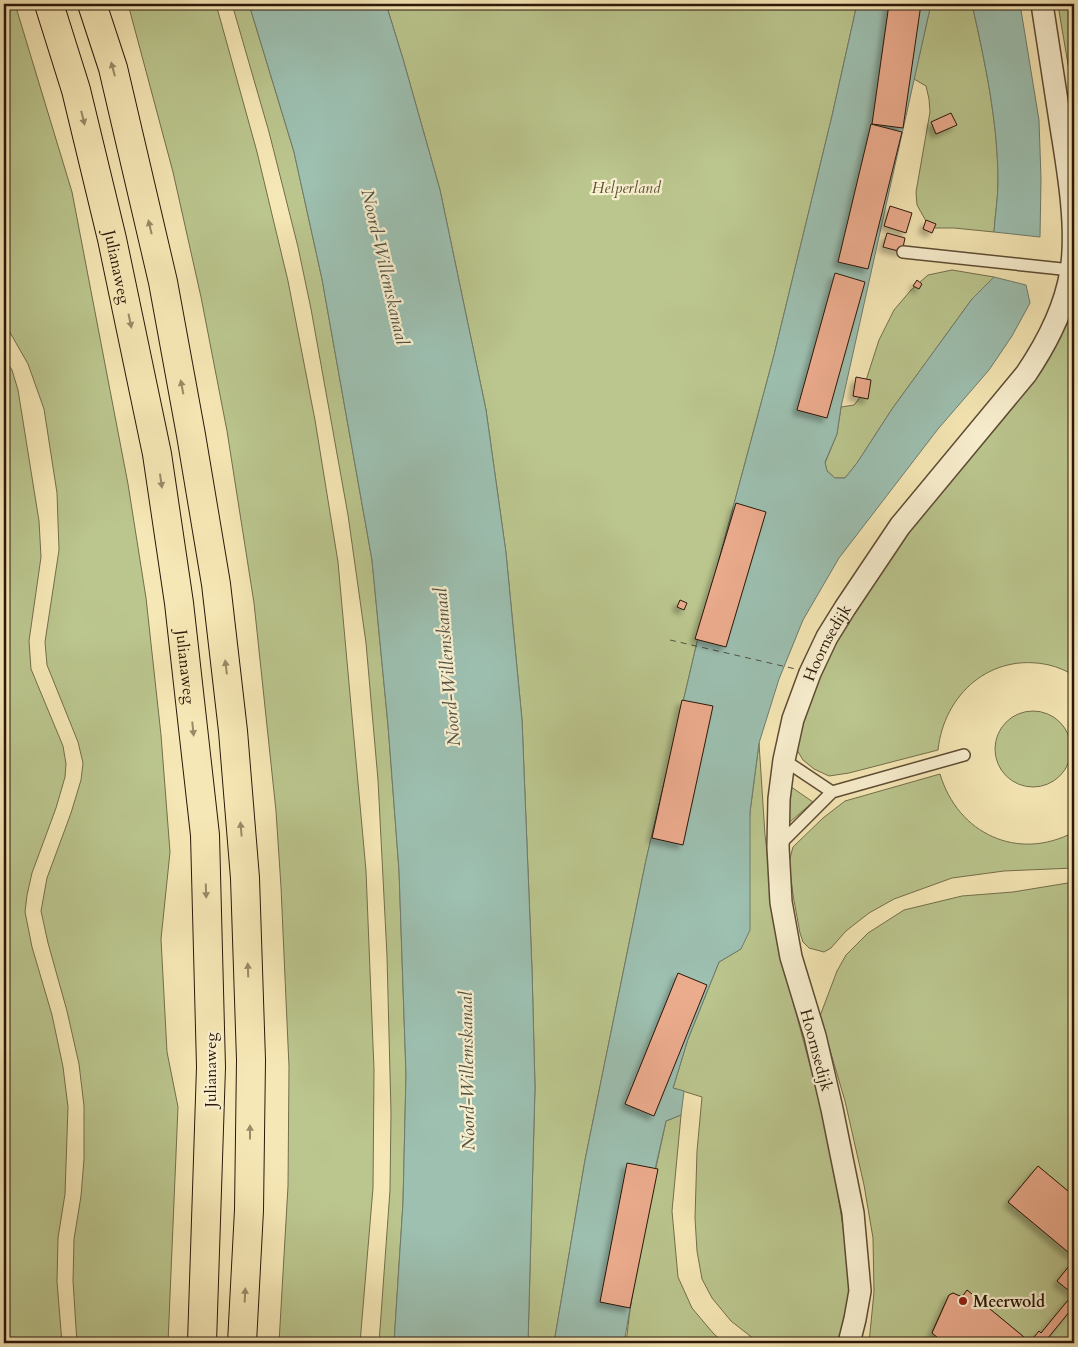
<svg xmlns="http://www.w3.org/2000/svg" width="1078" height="1347" viewBox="0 0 1078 1347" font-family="Cardo,serif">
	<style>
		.green { fill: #bbc68e; stroke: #736e4c }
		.water { fill: #9dc0b1; stroke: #6f7c6e }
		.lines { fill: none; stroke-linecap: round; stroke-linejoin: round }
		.ferry { stroke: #535244; stroke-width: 1; stroke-dasharray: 6 5; stroke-linecap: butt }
		.building { fill: #ebab8d; stroke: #2b1709; filter: url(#shadow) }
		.service-casing { stroke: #5e4b34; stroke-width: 14 }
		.minor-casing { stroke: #5e4b34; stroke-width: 24 }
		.trunk-casing { stroke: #2b1709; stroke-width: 30 }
		.motorway-casing { stroke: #2b1709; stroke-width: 30 }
		.service { stroke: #f9f0d0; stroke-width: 11 }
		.minor { stroke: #f9f0d0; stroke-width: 21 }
		.trunk { stroke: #f6e8b6; stroke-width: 28 }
		.motorway { stroke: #f6e8b6; stroke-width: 28 }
		.oneway { fill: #9b8a68 }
		.poi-dot { fill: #8f2418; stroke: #f9f0d0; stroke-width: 2 }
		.labels { text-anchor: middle; stroke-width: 4.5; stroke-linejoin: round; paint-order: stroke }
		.park-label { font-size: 16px; font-style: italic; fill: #5d5438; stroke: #f9f0d0 }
		.street-label { font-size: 16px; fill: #2b1709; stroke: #f9f0d0 }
		.poi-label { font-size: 16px; font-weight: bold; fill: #2b1709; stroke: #f9f0d0; text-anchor: start }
		.water-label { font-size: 18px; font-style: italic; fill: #535244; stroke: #f9f0d0 }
	</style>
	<defs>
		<filter id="shadow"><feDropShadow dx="-4.5" dy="4.5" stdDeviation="2.5" flood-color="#0004"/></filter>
	</defs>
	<rect width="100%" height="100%" fill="#f6e8b6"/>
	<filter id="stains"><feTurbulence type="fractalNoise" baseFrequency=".004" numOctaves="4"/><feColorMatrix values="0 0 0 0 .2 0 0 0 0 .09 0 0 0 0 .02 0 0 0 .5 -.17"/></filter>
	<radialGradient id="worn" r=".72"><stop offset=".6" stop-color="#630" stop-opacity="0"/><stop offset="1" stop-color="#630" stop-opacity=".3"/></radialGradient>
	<!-- green -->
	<path class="green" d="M4,4H15L72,192L128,484L146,598L161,735L170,852L161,939L167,1052L178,1107L168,1343H77L73,1281L74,1239L81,1196L84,1159V1106L79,1064L67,1011L48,943L41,911L47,878L71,813L81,780L83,763L78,742L47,665L45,642L59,550L57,493L44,409L28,364L4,322Z
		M128,4H216L257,152L288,281L315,420L338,562L366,871L374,1070L373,1188L360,1343H279L288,1186L289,1067L281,887L276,811L254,603L227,431L201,297L173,172Z
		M232,4H249L294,152L322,279L372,560L388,725L399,870L406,1074L403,1203L394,1343H379L390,1190L391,1113L387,956L378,780L366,643L348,515L311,309L298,247L269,132Z
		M386,4H857L832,116L774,355L698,638L646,860L585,1160L554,1343H528L535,1087L532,970L522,720L506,553L486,410L440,190L403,59Z
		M931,4H972C985,62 998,122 998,182C998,199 995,215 994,232L954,228H935L926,221L917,205L916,192L930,112L929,99L926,86L914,79Z
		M1058,4H1074V100L1058,5Z
		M952,270L994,277L972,299L892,409L857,463L845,478H835L827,471L825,463L837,434L841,407L854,405L861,396L879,340L894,310L911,290L928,275Z
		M1074,295V675C1066,671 1058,667 1049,665C991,652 944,694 938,750L849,773L829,776L814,769L803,760L797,750C802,704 825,661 846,620Z
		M4,358L12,370L18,390L39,521L41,557L29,641L31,669L63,746L66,764L65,777L56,808L32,873L27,895L25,912L32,947L52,1015L63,1067L68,1107L65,1194L58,1238L57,1282L62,1343H4Z
		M995 749a38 38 0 1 1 76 0a38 38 0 1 1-76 0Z
		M759,743L765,835L771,888L786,975L829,1137L850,1272L848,1316L842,1343H759L731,1321L712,1298L702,1279L697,1251L695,1218L697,1151L702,1097L673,1088L688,1039L719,962L741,949L750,812Z
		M940,774C958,834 1018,862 1074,832V868L1004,871L952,878L894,899L869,913L846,931L831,948L824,952L809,948L803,942L800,933L793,895L789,862L793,847L823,818L845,801Z
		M787,784L813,802L784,827Z
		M1074,882V1196L1038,1166L1008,1202L1074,1257V1260L1057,1281L1073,1294L1041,1333L1030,1342L967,1290L962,1297L953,1293L949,1295L932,1332L944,1343H869L874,1292L873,1238L864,1185L845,1101L820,1016L837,971L846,955L868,933L904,910L962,896L1013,892Z
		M681,1115L672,1211L678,1277L692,1308L713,1333L724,1343H626C634,1268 650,1195 666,1121Z
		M1074,1306V1343H1054L1048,1338Z"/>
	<!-- water -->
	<path class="water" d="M249,4H386L403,59L440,190L486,410L506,553L522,720L532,970L535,1087L528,1343H394L403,1203L406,1074L399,870L388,725L372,560L322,279L294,152Z
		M857,4H931L841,407L837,434L825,462L827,471L835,478H845L857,463L892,409L972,299L994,277L1026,285L1030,303L1012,336L989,370L938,429L839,558L803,620L779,679L759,743L750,812V930L741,949L719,962L688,1039L673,1088L684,1091L681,1115L666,1121L651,1187L624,1343H554L585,1160L646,860L698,638L774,355L832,116Z
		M972,4H1020L1039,120L1041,179L1040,237L994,232C995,215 998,199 998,182C998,122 985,62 972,4Z"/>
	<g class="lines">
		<!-- ferry -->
		<path class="ferry" d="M670,640L800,670"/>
	</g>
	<!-- building -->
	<path class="building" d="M889,4H921L903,128L872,124Z
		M951,113L957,125L936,134L931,122Z
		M871,124L902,132L868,269L838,262Z
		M890,206L912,213L906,233L884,226Z
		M926,220L936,224L932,233L923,229Z
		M887,233L905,238L902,252L883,247Z
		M835,273L865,282L827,418L797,410Z
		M917,280L922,284L919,289L913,286Z
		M856,377L871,380L868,399L853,396Z
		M736,503L766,512L726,647L695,639Z
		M680,600L687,603L684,610L677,607Z
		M682,700L713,706L683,845L652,838Z
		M678,973L707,985L654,1116L625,1104Z
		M627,1163L658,1169L630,1308L600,1302Z
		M1038,1166L1074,1196V1257L1008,1202Z
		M1074,1260V1306L1048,1338L1054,1343H944L932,1333L949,1295L953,1293L962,1297L967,1290L1030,1342L1039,1331L1041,1333L1073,1294L1057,1281Z"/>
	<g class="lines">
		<!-- service casing -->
		<g class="service-casing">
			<path id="service" d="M903,252L1071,270
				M784,760L832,792
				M779,845L832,792L964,755"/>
		</g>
		<!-- minor casing -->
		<g class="minor-casing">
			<g id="minor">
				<path id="s1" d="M849,1343L855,1319L860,1291L853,1213L832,1109L815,1036L791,957L781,902L778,847L779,799L784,760L793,719L810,673L827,637L845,608L900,526L1026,374C1047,343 1065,308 1071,271C1078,228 1068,170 1061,127C1055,86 1048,45 1042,4"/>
			</g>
		</g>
		<!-- trunk casing -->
		<g class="trunk-casing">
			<g id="trunk">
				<path id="s2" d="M49,4L76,90L112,239L157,454L179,603L205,835L211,1067L202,1343"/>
			</g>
		</g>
		<!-- motorway casing -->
		<g class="motorway-casing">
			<path id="motorway" d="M92,4L113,68L163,282L191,435L216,584L233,731L245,878L251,1060L249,1210L242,1343"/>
		</g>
		<!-- service -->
		<use href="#service" class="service"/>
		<!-- minor -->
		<use href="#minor" class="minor"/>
		<!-- trunk -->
		<use href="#trunk" class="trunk"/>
		<!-- motorway -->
		<use href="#motorway" class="motorway"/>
	</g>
	<!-- one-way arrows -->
	<defs><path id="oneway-solid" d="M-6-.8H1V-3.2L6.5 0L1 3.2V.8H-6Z" transform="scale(1.25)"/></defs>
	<g class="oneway">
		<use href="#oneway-solid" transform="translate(113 69) rotate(-105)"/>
		<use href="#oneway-solid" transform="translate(83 118) rotate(76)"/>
		<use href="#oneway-solid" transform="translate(150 227) rotate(-103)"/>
		<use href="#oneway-solid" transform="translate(130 321) rotate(78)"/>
		<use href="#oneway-solid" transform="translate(182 387) rotate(-101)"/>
		<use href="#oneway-solid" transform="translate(161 481) rotate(82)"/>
		<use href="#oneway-solid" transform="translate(226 667) rotate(-97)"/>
		<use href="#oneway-solid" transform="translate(193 729) rotate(84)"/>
		<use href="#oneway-solid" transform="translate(241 829) rotate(-95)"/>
		<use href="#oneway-solid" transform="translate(206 891) rotate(88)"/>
		<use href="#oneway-solid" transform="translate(248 970) rotate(-92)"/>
		<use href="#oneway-solid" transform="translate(250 1132) rotate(-90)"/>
		<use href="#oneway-solid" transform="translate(245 1295) rotate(-87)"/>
	</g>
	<!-- markers -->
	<circle class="poi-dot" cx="963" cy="1301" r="5"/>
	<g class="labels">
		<!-- park labels -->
		<g class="park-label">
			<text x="626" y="193">Helperland</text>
		</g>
		<!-- street labels -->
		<g class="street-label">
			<text dy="6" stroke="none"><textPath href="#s2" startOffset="272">Julianaweg</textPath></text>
			<text dy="6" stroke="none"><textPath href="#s1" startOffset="719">Hoornsedijk</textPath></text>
			<text dy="6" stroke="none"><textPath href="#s2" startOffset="678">Julianaweg</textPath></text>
			<text transform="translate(817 1050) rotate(75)" y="6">Hoornsedijk</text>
			<text transform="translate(210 1070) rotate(-90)" y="6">Julianaweg</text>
		</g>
		<!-- poi labels -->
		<g class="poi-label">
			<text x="973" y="1307">Meerwold</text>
		</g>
		<!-- water labels -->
		<g class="water-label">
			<text transform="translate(385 267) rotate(77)" y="6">Noord-Willemskanaal</text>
			<text transform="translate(447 667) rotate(-95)" y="6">Noord-Willemskanaal</text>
			<text transform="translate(467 1071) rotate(-91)" y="6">Noord-Willemskanaal</text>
		</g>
	</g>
	<!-- margin -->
	<rect width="1078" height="1347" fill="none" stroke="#f6e8b6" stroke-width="20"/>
	<rect x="5" y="5" width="1068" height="1337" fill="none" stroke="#2b1709" stroke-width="2.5"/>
	<rect x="10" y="10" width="1058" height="1327" fill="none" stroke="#2b1709"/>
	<rect width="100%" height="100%" filter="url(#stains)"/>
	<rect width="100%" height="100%" fill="url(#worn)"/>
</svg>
